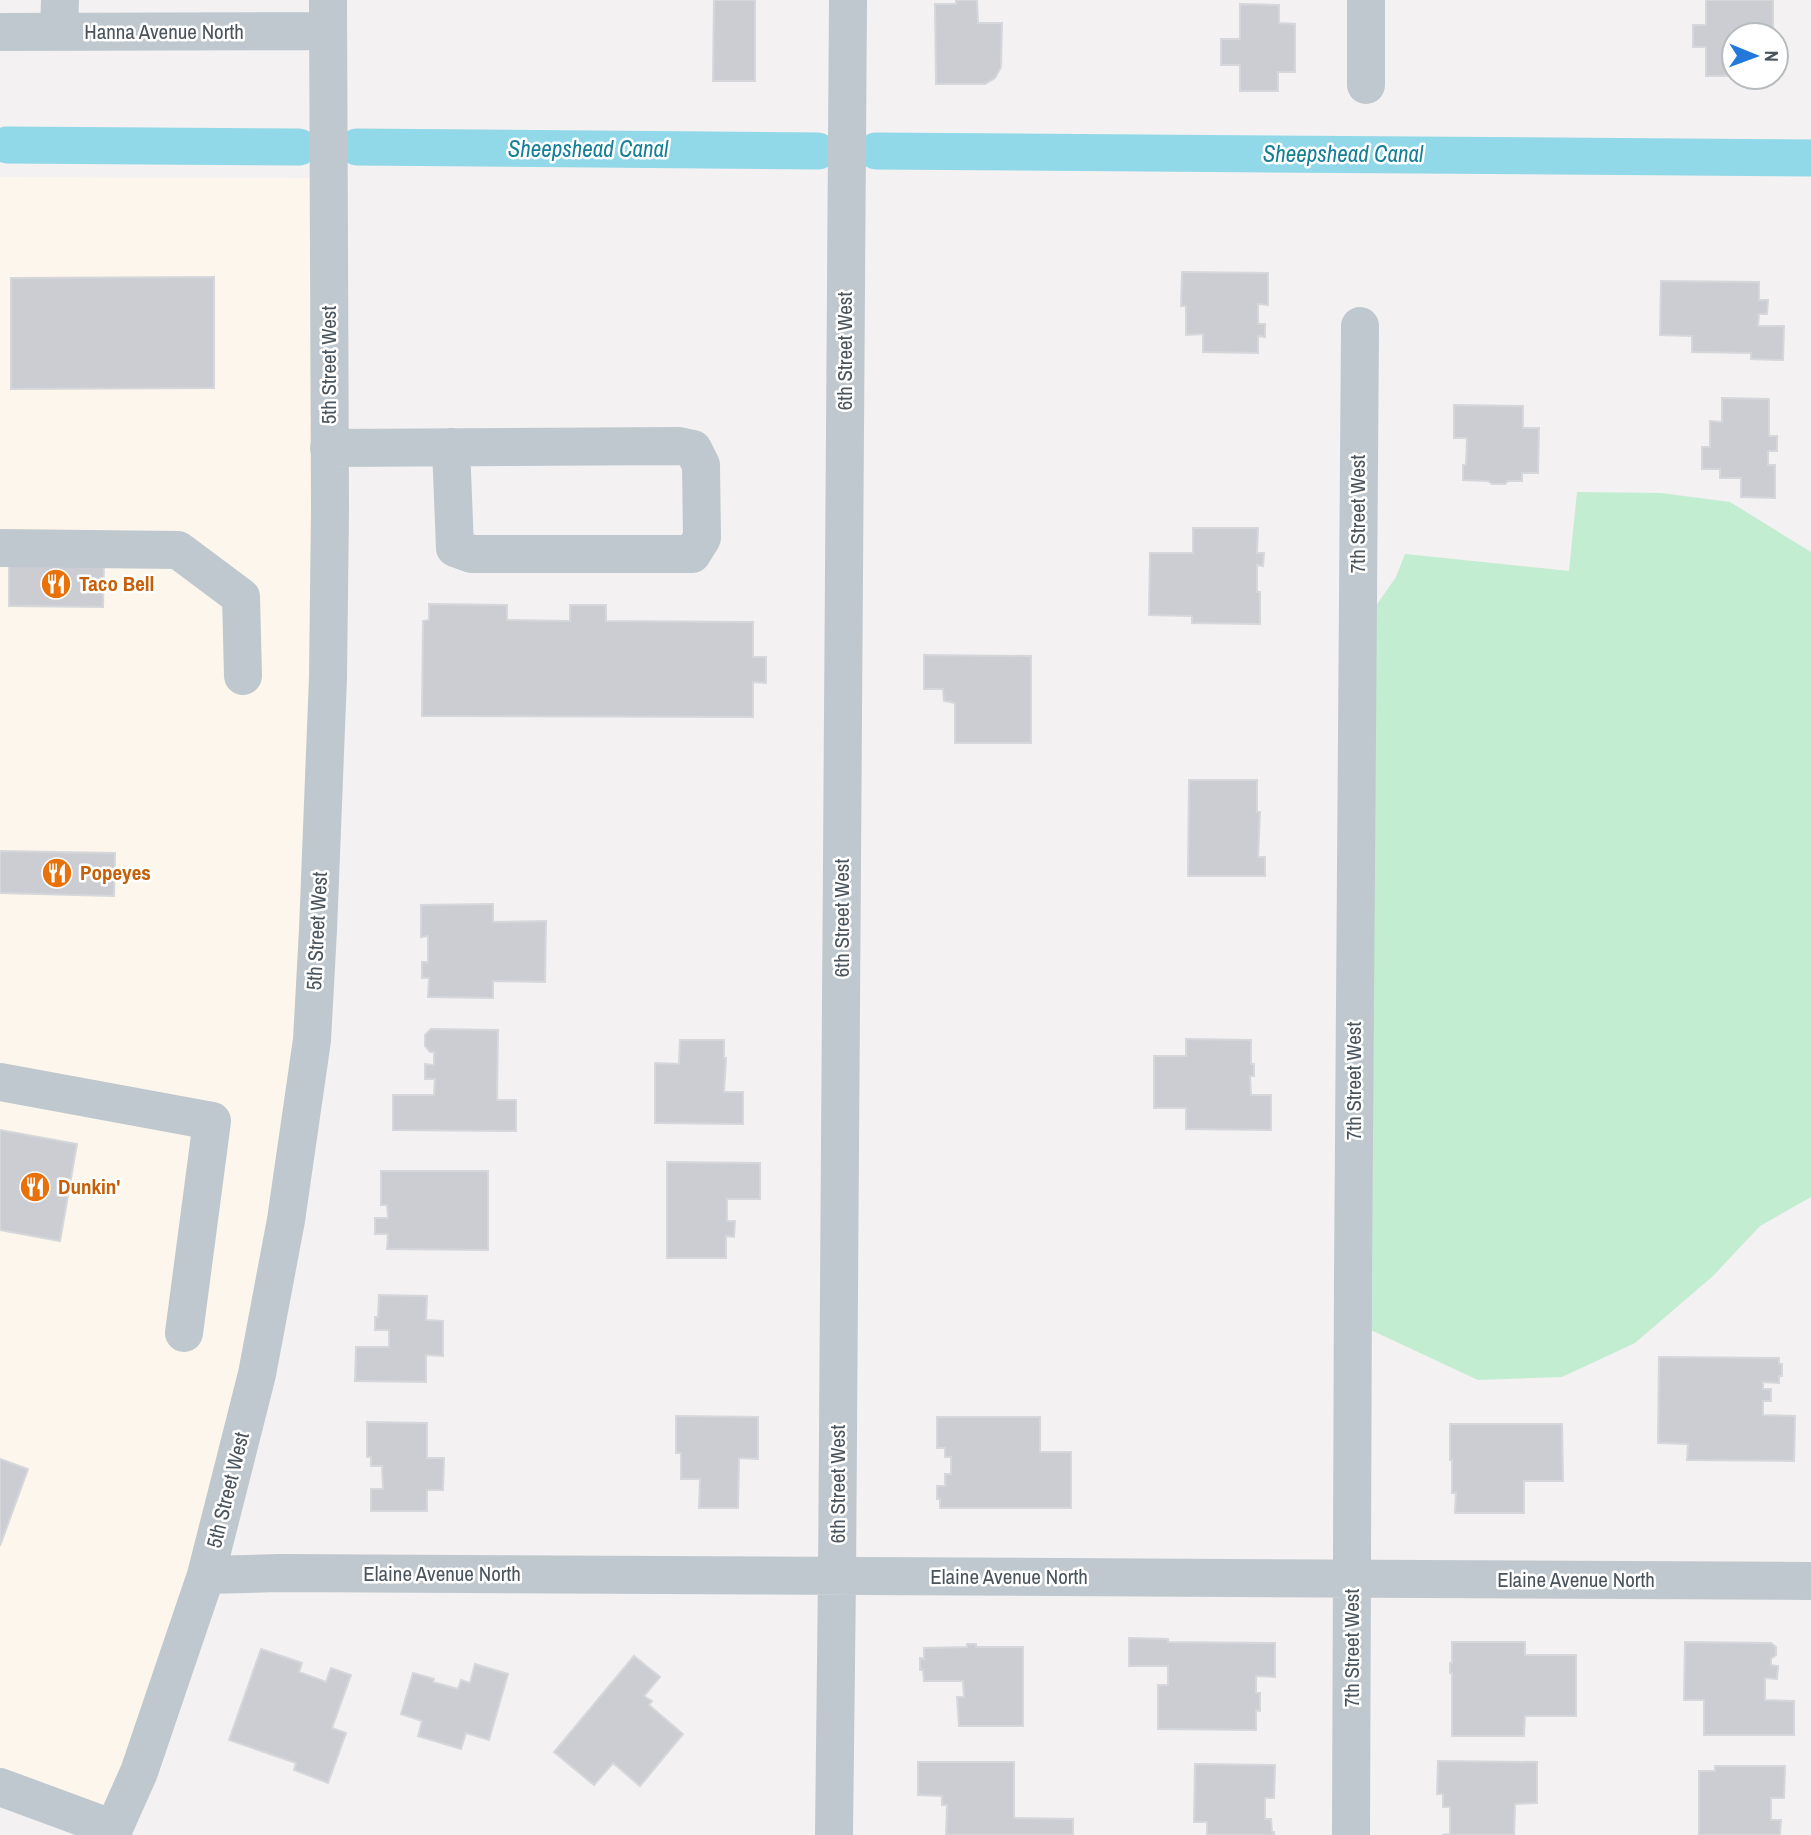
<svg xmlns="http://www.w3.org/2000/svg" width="1811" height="1835" viewBox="0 0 1811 1835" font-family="'Archivo Narrow',sans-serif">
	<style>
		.commercial { fill: #fcf6ec }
		.green { fill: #c2edd1 }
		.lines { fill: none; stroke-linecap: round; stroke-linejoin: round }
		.canal { stroke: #91d8e8; stroke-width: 37 }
		.building { fill: #cbcdd3; stroke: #d5d7db; stroke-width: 2 }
		.minor { stroke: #bfc8ce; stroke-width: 38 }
		.labels { text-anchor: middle; stroke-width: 5; stroke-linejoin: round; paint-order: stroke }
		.street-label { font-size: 21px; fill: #49545d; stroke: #fff }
		.food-label { font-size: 21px; font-weight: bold; fill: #c56008; stroke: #fff; text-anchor: start }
		.water-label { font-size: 23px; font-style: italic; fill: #147f97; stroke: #fff }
	</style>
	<rect width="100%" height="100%" fill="#f3f1f1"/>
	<!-- commercial -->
	<path class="commercial" d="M0,177L343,178L312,1178L187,1636L97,1831L0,1787Z"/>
	<!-- green -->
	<path class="green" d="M1577,492L1661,493L1730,502L1811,552V1197L1760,1226L1713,1276L1635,1343L1562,1377L1478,1380L1360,1325L1357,633L1396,577L1405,554L1569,571Z"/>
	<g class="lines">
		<!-- canal -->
		<path class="canal" d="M7,145L299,147
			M357,147L818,151
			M876,151L1811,158"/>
	</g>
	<!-- building -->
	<path class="building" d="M714,0H755V81H713Z
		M956,0H977L978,23H1002L1001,67L995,78L985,84H936L935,4H956Z
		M1706,0H1773V35H1734V76H1706V47H1693V25H1706Z
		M1240,4L1279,5V23L1295,24V72H1278V91H1240V65H1221V39H1240Z
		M1182,272L1268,273V305L1258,304V324H1265V337L1258,336V353L1203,352V334L1186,335V306H1181Z
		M214,277V388L11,389V278Z
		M1661,281L1759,282V300H1768L1767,314H1759L1758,326H1784L1783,360L1751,359V353L1692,352V336L1660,335Z
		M1722,398L1769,399V436H1777V451H1768V465H1775V498L1741,497V478H1720V469H1702V447H1710V421L1722,422Z
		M1454,405L1523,406V428H1539L1538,473H1522V481H1508L1505,484H1492L1488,481L1463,480V465H1466L1467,438H1454Z
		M1193,528H1258L1257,553H1264L1263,566L1257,565V592H1260V624L1192,623V616L1149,615L1150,553H1193Z
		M9,561L104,562L103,607L9,606Z
		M429,604L507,605V620L570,621V605H606V621L753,622V657H766V683L753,682V717L422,716L423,621L429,620Z
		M924,655L1031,656V743H955V703L944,701L943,689H924Z
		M1189,780H1257V812H1260L1258,857H1265V876H1188Z
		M0,851L115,853L114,896L0,893Z
		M493,904V922L546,921L545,982L493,981V998L428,997L429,978H422V962H428V936L421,937V905Z
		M431,1029L498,1030L497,1100H516V1131L393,1130V1095H434L435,1079H425V1064L434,1065V1052H430L425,1046V1035Z
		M1186,1039L1251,1040V1064H1254V1076H1250L1251,1095H1271V1130L1186,1129V1108H1154V1056H1186Z
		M680,1040H724V1058H726L724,1092H743V1124L655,1123V1063L679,1064Z
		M0,1130L77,1144L60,1241L0,1230Z
		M667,1162L760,1163V1199H727V1221H735L734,1237L726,1236V1258H667Z
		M381,1171H488V1250L387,1249L388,1234H375V1218H388L387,1205H381Z
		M379,1295L427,1296L426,1320L443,1321V1356L426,1355V1382L355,1381L356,1347H389V1330H375V1317H378Z
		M1659,1357L1779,1358V1364H1782V1376H1779V1383L1763,1382V1389H1771V1401H1763V1415L1795,1416L1794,1461L1687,1460L1688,1444L1658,1443Z
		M676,1416L758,1417V1459L739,1458L738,1508H699L700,1479H681V1453H676Z
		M937,1417H1040V1452H1071V1508H940V1499H937V1486H945V1474H951V1457H945V1448H937Z
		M367,1422L427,1423V1458H444L443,1490H427V1511H371V1489H383L382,1466H371V1457H367Z
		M1450,1424H1562L1563,1481H1524V1513H1455L1456,1493H1452V1460H1450Z
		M0,1459L28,1469L0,1546Z
		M1129,1638L1168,1639V1642L1275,1643V1677L1256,1676V1693H1260V1711L1256,1710V1730L1158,1729V1685H1168V1666H1129Z
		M1452,1642H1525V1655H1576V1716H1525L1524,1736H1452V1673H1450V1663H1452Z
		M1685,1642L1771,1643L1776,1647V1655L1771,1659V1665L1778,1666L1777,1679L1765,1678V1700L1794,1701V1735H1704V1700H1684Z
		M967,1644H976V1647H1023V1726H959L957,1697H964L963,1681H924L923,1670H920V1658L924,1659V1648L967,1647Z
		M261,1649L302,1663L299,1672L326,1682L331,1668L351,1675L332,1728L346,1733L328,1783L294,1770L296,1763L229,1740Z
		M634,1656L660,1677L644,1696L652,1701L649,1705L683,1734L640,1786L613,1763L594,1785L554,1752Z
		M475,1664L508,1674L489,1740L466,1733L461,1749L418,1736L422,1721L401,1714L413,1673L434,1679L433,1682L458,1689L461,1680L470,1683Z
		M1438,1761L1537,1762V1803L1515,1804L1514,1835H1442L1450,1834V1807H1443V1794H1437Z
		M918,1762H1014V1818L1073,1819V1835H946L947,1805H942V1796L918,1795Z
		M1195,1764L1275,1765L1274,1798H1265V1819H1271L1272,1832H1274V1835H1207V1822H1194Z
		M1715,1766H1785L1784,1798H1771V1820H1781L1780,1835H1699V1771H1715Z"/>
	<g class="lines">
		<!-- minor -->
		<path class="minor" d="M0,32L328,31
			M59,32L60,0
			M1366,85V0
			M329,448L679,446L693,449L701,465L702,538L692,554H472L455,548L451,447
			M0,548L178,550L241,597L243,676
			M0,1082L212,1121L184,1333
			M206,1575L280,1573L1811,1581
			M0,1787L114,1829
			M111,1835L139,1772L206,1575L234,1465L257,1374L286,1220L312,1040L318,930L328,677L330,509L328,0
			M834,1835L837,1577L848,0
			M1351,1835L1353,1277L1360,326"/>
	</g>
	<!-- icons -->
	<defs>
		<g id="restaurant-disc" transform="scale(1.575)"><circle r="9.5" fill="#e8710a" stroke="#fff"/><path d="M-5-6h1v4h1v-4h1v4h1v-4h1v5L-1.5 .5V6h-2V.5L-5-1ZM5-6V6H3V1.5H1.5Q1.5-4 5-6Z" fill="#fff"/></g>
	</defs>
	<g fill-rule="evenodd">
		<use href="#restaurant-disc" x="56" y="584"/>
		<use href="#restaurant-disc" x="57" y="873"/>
		<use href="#restaurant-disc" x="35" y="1187"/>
	</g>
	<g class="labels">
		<!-- street labels -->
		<g class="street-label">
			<text x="164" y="39">Hanna Avenue North</text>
			<text transform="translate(845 351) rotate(-90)" y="7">6th Street West</text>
			<text transform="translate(329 365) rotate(-90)" y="7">5th Street West</text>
			<text transform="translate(1358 514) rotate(-90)" y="7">7th Street West</text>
			<text transform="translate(842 918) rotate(-90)" y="7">6th Street West</text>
			<text transform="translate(317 931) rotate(-87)" y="7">5th Street West</text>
			<text transform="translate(1354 1081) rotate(-90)" y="7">7th Street West</text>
			<text transform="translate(838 1484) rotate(-90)" y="7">6th Street West</text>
			<text transform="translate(228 1490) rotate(-76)" y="7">5th Street West</text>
			<text x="442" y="1581">Elaine Avenue North</text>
			<text x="1009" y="1584">Elaine Avenue North</text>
			<text x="1576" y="1587">Elaine Avenue North</text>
			<text transform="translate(1352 1648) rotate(-90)" y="7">7th Street West</text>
		</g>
		<!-- food labels -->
		<g class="food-label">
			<text x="79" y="591">Taco Bell</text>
			<text x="80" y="880">Popeyes</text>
			<text x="58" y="1194">Dunkin'</text>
		</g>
		<!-- water labels -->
		<g class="water-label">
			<text x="588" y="157">Sheepshead Canal</text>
			<text x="1343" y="162">Sheepshead Canal</text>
		</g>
	</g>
	<!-- north arrow -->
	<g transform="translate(1755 56) rotate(91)"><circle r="33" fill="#ffffff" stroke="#b6bbbe" stroke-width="2"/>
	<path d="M0-5L12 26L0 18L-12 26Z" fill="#2378db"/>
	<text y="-10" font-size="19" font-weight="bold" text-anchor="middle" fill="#49545d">N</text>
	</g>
</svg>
